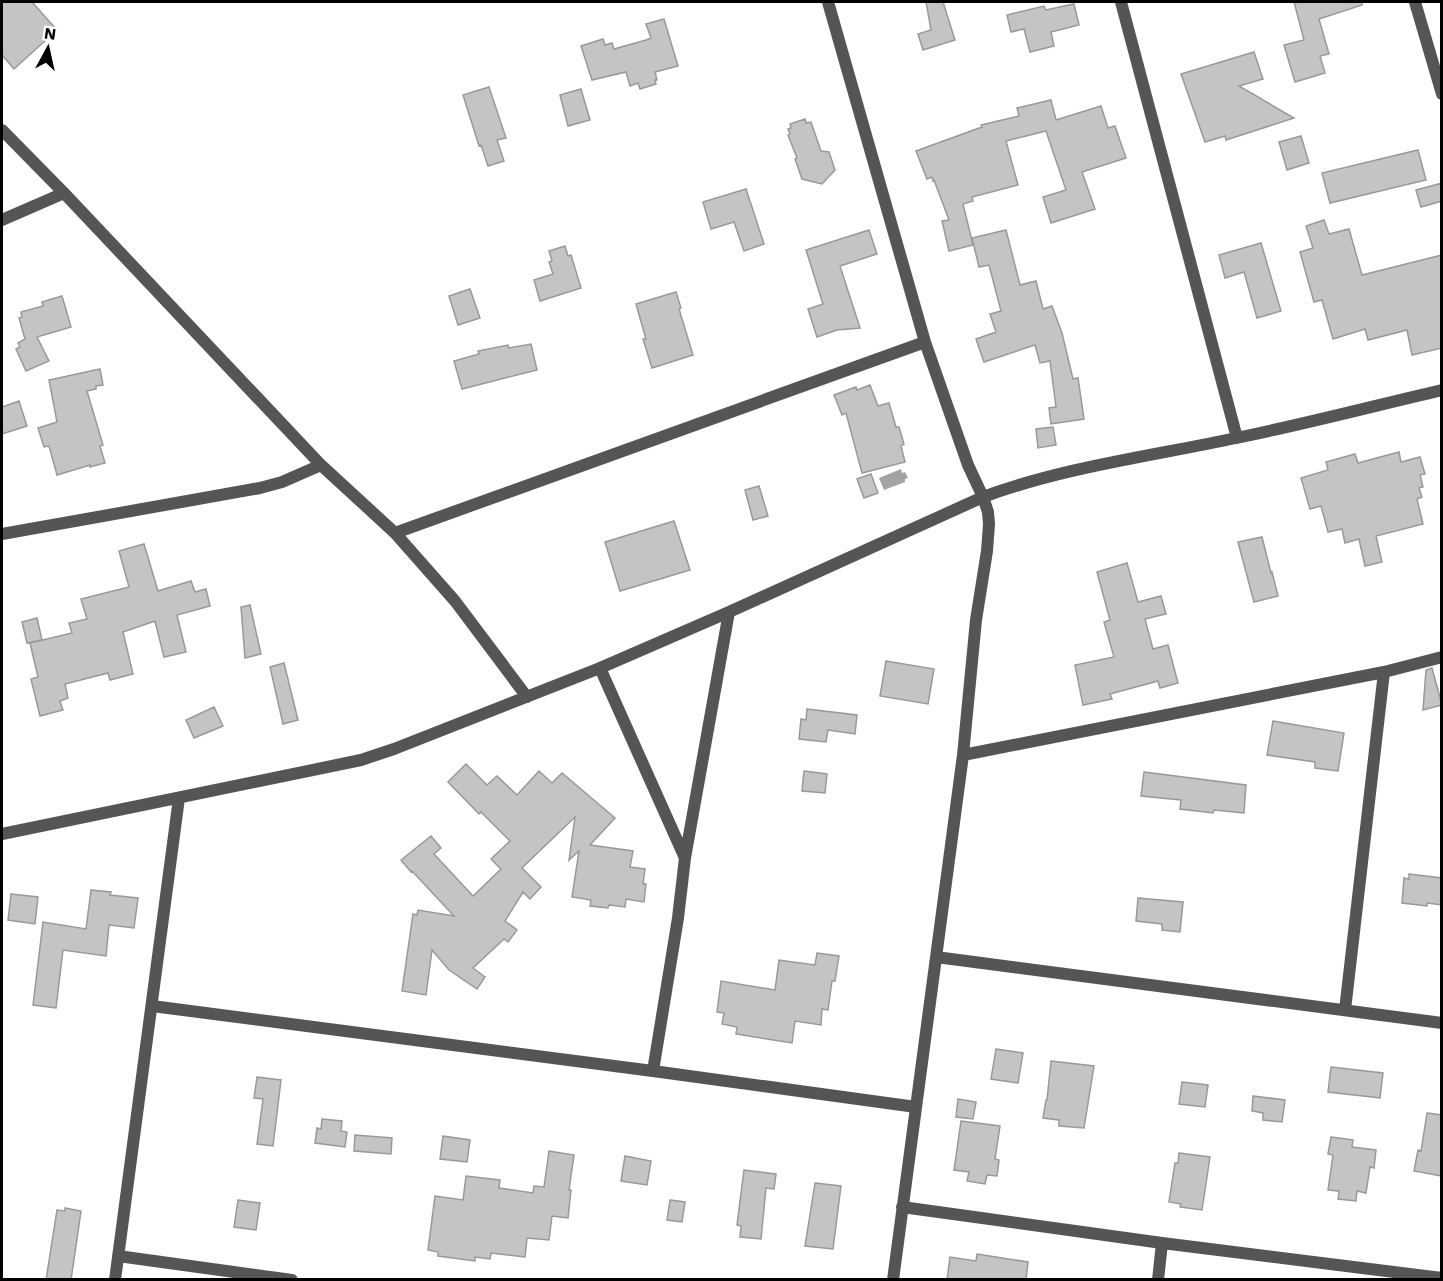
<svg xmlns="http://www.w3.org/2000/svg" width="1443" height="1281" viewBox="0 0 1443 1281" font-family="'Work Sans',sans-serif">
	<style>
		.water { fill: #a3a3a3 }
		.building { fill: #c4c4c4; stroke: #999; stroke-width: 1.5 }
		.lines { fill: none; stroke-linecap: round; stroke-linejoin: round }
		.street { stroke: #555; stroke-width: 12 }
	</style>
	<rect width="100%" height="100%" fill="#fff"/>
	<!-- water -->
	<path class="water" d="M901,469L902,473L905,472L908,478L905,479V482L884,490L879,478Z"/>
	<!-- building -->
	<path class="building" d="M2,2H32L57,30L14,69L2,55Z
		M926,2H943L955,40L923,50L918,34L931,30Z
		M1294,2H1362V5L1319,19L1329,54L1320,56L1325,73L1295,82L1284,45L1304,40Z
		M1074,4L1079,25L1051,32L1054,46L1030,52L1024,29L1011,32L1007,15L1044,6L1046,10Z
		M664,19L678,66L655,72L657,80H655L656,84L640,89L638,83L630,86L626,72L592,80L581,46L603,39L605,45L612,43L614,49L646,40L651,38L646,24Z
		M1254,52L1263,79L1239,86L1294,118L1226,140L1225,136L1205,142L1181,74Z
		M489,87L506,138L497,140L504,161L488,166L481,145L479,146L463,95Z
		M581,89L590,120L568,126L560,95Z
		M1051,100L1056,120L1101,106L1108,128L1115,126L1126,158L1082,172L1095,209L1051,223L1043,197L1066,190L1046,131L1006,141L1018,185L972,197L973,201L963,204L973,245L949,251L942,221L949,220L934,180L933,181L932,177L927,179L916,151L982,127L981,125L1019,116L1017,108Z
		M805,119L806,123L811,122L821,151L829,152L835,170L822,184L802,179L795,159L797,158L788,135L790,134L788,129L791,128L790,124Z
		M1301,136L1309,163L1287,170L1279,142Z
		M1418,150L1426,180L1330,203L1322,173Z
		M1442,183V201L1421,207L1416,190Z
		M746,189L764,244L744,251L734,222L711,229L703,202Z
		M1324,220L1329,234L1349,229L1362,275L1442,255V348L1412,355L1407,330L1368,340L1365,329L1333,339L1322,300L1314,302L1300,252L1313,248L1306,226Z
		M869,230L877,254L840,266L860,328L837,330L817,337L808,309L823,304L806,250Z
		M1006,230L1020,285L1036,281L1043,309L1052,306L1062,333L1073,379L1078,378L1084,419L1051,424L1049,408L1056,407L1050,361L1040,363L1035,345L984,362L976,339L996,332L990,314L1001,311L989,265L979,267L972,238Z
		M1261,243L1281,311L1257,318L1244,272L1225,278L1219,255Z
		M565,246L568,256L571,255L581,288L540,301L534,280L553,274L549,262L552,261L549,251Z
		M470,289L480,318L458,325L449,296Z
		M676,292L681,308L679,309L693,355L652,368L643,339H646L636,304Z
		M62,296L71,327L37,337L49,361L26,371L16,349L20,347L18,343L25,339L19,318L22,317L21,312L43,306L42,302Z
		M531,344L537,370L462,389L454,361L479,354L478,351L508,345L509,348Z
		M100,369L103,385L96,386V389L87,391L103,445L100,446L105,463L90,467V465L57,475L49,446L44,447L38,428L57,422L49,380Z
		M870,385L878,406L889,403L896,427H899L904,444L901,446L905,462L862,473L846,413L842,415L834,395L856,387L857,390Z
		M19,401L27,426L2,434V407Z
		M1053,427L1056,445L1038,448L1036,429Z
		M1399,452L1401,462L1420,457L1425,474L1420,475L1423,487L1419,488L1422,497L1417,499L1423,524L1376,536L1382,562L1365,566L1359,539L1345,543L1342,529L1328,532L1321,506L1310,509L1301,478L1328,470L1326,462L1355,454L1358,463Z
		M871,474L878,493L864,498L857,479Z
		M759,486L768,516L753,520L745,490Z
		M674,521L690,570L620,591L605,542Z
		M1262,537L1271,573L1272,572L1278,596L1254,602L1238,542Z
		M144,544L158,591L191,581L195,592L206,589L210,606L177,615L186,652L164,657L155,621L123,632L133,674L110,680L108,673L65,684L68,698L60,701L63,710L40,716L31,679L38,677L30,643L72,633L69,623L87,619L81,599L129,587L119,551Z
		M1127,563L1138,602L1161,596L1166,614L1145,619L1153,649L1168,645L1178,683L1160,688L1158,681L1110,694L1112,699L1083,705L1075,665L1114,657L1104,622L1110,620L1097,572Z
		M250,605L261,654L245,658L241,607Z
		M37,618L42,640L27,643L22,622Z
		M886,661L934,669L928,704L880,696Z
		M284,663L298,720L283,724L270,667Z
		M1432,668L1442,705L1423,710L1426,670Z
		M214,707L223,726L194,738L186,720Z
		M807,709L857,715L855,734L828,730L826,742L799,739L801,719L806,720Z
		M1273,721L1344,733L1338,771L1315,768V762L1267,755Z
		M466,764L487,785L497,776L517,795L539,771L552,783L562,773L615,818L590,845L633,851L630,867L645,869L643,884H646L644,902L626,899L625,907L609,905L608,908L590,906L591,900L572,897L579,851L569,860L575,817L522,868L541,887L530,899L523,892L505,921L517,930L508,942L504,939L473,968L485,977L477,989L449,970L432,950L426,995L402,991L413,914L417,915L418,910L454,916L412,871L411,872L401,860L431,836L441,848L434,854L473,896L501,869L491,859L510,841L481,812L479,814L448,782Z
		M804,771L827,774L825,793L802,791Z
		M1144,772L1246,785L1244,813L1214,810L1213,813L1180,809L1181,800L1141,796Z
		M1409,874L1442,878V905L1427,903V906L1402,903L1404,878L1409,879Z
		M91,890L111,892L110,895L138,898L134,928L109,925L106,956L63,950L56,1008L33,1005L43,922L86,929Z
		M11,894L38,897L35,924L8,920Z
		M1138,898L1183,902L1180,932L1162,930V924L1136,921Z
		M817,953L839,956L835,981H832L828,1010L822,1009L821,1025L795,1021L792,1043L736,1034L737,1027L722,1024L724,1013L717,1012L721,981L775,990L779,960L815,965Z
		M996,1049L1023,1053L1018,1083L991,1079Z
		M1051,1061L1094,1066L1084,1128L1059,1126V1120L1043,1118L1046,1100H1047Z
		M1331,1067L1383,1073L1380,1098L1328,1092Z
		M257,1077L281,1080L273,1146L257,1144L263,1099L254,1098Z
		M1182,1082L1208,1085L1205,1107L1179,1104Z
		M1253,1096L1285,1100L1282,1122L1263,1120V1113L1252,1111Z
		M958,1099L976,1102L973,1119L956,1117Z
		M1427,1113L1442,1115V1176L1414,1171L1418,1150L1421,1151Z
		M322,1119L342,1121L341,1131L347,1132L345,1147L315,1143L317,1128L321,1129Z
		M961,1121L1000,1126L995,1159L999,1160L997,1176L987,1175L985,1184L967,1181L969,1172L954,1170Z
		M355,1135L392,1138L391,1154L354,1151Z
		M443,1136L470,1140L467,1162L440,1159Z
		M1331,1137L1353,1140L1352,1147L1376,1150L1374,1168L1370,1167L1366,1193L1357,1191L1356,1201L1338,1199L1339,1191L1328,1190L1333,1155L1328,1154Z
		M549,1151L574,1155L569,1190H571L568,1218L552,1216L549,1240L527,1238L525,1257L491,1253L490,1259L475,1257V1261L438,1256V1252L428,1250L435,1196L463,1200L466,1176L500,1180L499,1188L533,1193L534,1186L544,1187Z
		M1179,1153L1210,1157L1202,1210L1180,1207L1181,1204L1169,1202L1175,1163H1178Z
		M625,1156L651,1161L647,1185L621,1181Z
		M744,1170L776,1174L774,1189L766,1188L761,1239L740,1237L741,1226L737,1225Z
		M815,1183L841,1186L833,1249L805,1246Z
		M238,1200L260,1203L256,1230L234,1227Z
		M670,1200L685,1202L682,1222L667,1220Z
		M65,1208L81,1211L71,1280H46L57,1210L65,1211Z
		M977,1254L1028,1262L1026,1280H947L950,1257L976,1261Z"/>
	<g class="lines">
		<!-- street -->
		<path class="street" d="M828,2L925,342L968,465L983,497L988,512L989,524L987,551L976,620L963,755L893,1280
			M1121,2L1237,438
			M1415,2L1442,94
			M2,130L64,193L321,465L395,533L455,601L527,697
			M2,220L64,193
			M395,533L925,342
			M2,534L260,488L282,482L321,465
			M600,668L685,858L678,918L653,1071
			M963,755L1384,672L1442,657
			M2,834L361,760L394,749L600,668L729,612L983,497C1064,467 1152,456 1236,438C1305,424 1373,406 1442,390
			M685,858L729,612
			M936,957L1442,1023
			M152,1006L653,1071L916,1107
			M1345,1010L1384,672
			M902,1207L1162,1243L1442,1278
			M118,1256L292,1280
			M115,1280L179,798
			M1158,1280L1162,1243"/>
	</g>
	<!-- border -->
	<rect width="1443" height="1281" fill="none" stroke="#000000" stroke-width="6"/>
	<!-- north arrow -->
	<g transform="translate(48 48) rotate(8)" stroke="#ffffff" stroke-width="4.5" paint-order="stroke">
	<path d="M0-4.5L10 22L0 15L-10 22Z" fill="#000000"/>
	<text y="-9" font-size="16" font-weight="bold" text-anchor="middle" fill="#000000">N</text>
	</g>
</svg>
